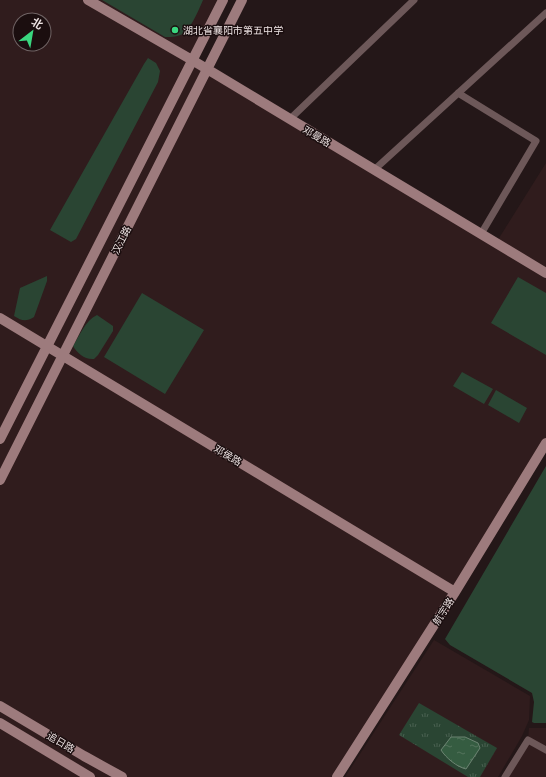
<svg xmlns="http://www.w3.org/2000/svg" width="546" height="777" viewBox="0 0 546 777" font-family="Poppins,'Noto Sans SC',sans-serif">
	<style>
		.built { fill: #301c1d; fill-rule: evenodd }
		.grass { fill: #2a4533 }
		.park { fill: url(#park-tufts) }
		.water { fill: url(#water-ripples); stroke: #6c8472 }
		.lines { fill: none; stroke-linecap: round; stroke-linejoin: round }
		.street { stroke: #6d5859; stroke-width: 7 }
		.secondary { stroke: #9d7b7d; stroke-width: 10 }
		.poi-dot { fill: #3ad77f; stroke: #1b0e0f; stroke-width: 1.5 }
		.labels { text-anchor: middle; stroke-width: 3; stroke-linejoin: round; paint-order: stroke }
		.poi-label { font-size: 10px; fill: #ede3e3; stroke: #1b0e0f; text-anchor: start }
		.street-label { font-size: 10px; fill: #ede3e3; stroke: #1b0e0f }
	</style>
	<defs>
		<pattern id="park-tufts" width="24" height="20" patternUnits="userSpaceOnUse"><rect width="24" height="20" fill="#2a4533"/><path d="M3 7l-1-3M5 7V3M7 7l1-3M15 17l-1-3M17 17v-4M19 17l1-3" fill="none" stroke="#496050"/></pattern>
		<pattern id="water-ripples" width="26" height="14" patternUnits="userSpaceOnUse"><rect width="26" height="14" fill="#355c41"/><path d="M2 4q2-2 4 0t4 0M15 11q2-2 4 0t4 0" fill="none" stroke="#53735c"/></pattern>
	</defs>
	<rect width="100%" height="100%" fill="#241718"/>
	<!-- built -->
	<path class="built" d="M0,0H223L192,60L496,243L546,163V443L337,777H0ZM20,20H44V44H20Z
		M434,640L530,696L529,720L522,736L498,777H345Z
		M529,728H546V777H505L528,740Z"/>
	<!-- grass -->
	<path class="grass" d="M102,0H203C199,9 193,24 186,31C181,37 172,37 165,37Z
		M148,58L156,63L160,71L158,82L76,239L71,242L50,230L144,64Z
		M47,276V281L34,317C26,322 22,321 14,316L20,288Z
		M518,277L546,293V355L491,323Z
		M142,293L204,330L165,394L104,357Z
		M97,315L113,326V331L98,355L94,359C85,360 77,353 73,346C80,335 85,321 97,315Z
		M462,372L493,389L484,404L453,386Z
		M496,390L527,408L519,423L488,405Z
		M546,466V723H534L532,722L534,702L532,693L450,645L445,639Z"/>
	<!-- park -->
	<path class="park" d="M419,703L497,748L480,777H468L399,735Z"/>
	<!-- water -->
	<path class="water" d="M451,737H465L478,743L480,748L466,769C457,767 446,758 441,750Z"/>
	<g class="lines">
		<!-- street -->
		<path class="street" d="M458,93L536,141L481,234
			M290,119L414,0
			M374,170L546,13
			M505,777L528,740L546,750"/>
		<!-- secondary -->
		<path class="secondary" d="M88,0L192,60L546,273
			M0,318L455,592
			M0,439L223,0
			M0,480L242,0
			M0,706L84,756L122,777
			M0,723L90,777
			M337,777L455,592L546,443"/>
	</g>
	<!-- markers -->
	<circle class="poi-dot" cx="175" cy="30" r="4"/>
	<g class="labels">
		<!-- poi labels -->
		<g class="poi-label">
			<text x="183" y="34">湖北省襄阳市第五中学</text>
		</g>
		<!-- street labels -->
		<g class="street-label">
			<text transform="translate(317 136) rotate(31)" y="4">邓曼路</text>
			<text transform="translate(121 240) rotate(-63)" y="4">汉江路</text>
			<text transform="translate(228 455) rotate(31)" y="4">邓侯路</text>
			<text transform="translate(443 611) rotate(-57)" y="4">航宇路</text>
			<text transform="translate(61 742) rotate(31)" y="4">追日路</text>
		</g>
	</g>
	<!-- north arrow -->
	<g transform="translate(32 32) rotate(31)"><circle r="19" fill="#1b0e0f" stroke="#6f6364"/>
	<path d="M0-3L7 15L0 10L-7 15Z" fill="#3ad77f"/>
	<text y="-6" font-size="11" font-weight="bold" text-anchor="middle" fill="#ede3e3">北</text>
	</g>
</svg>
